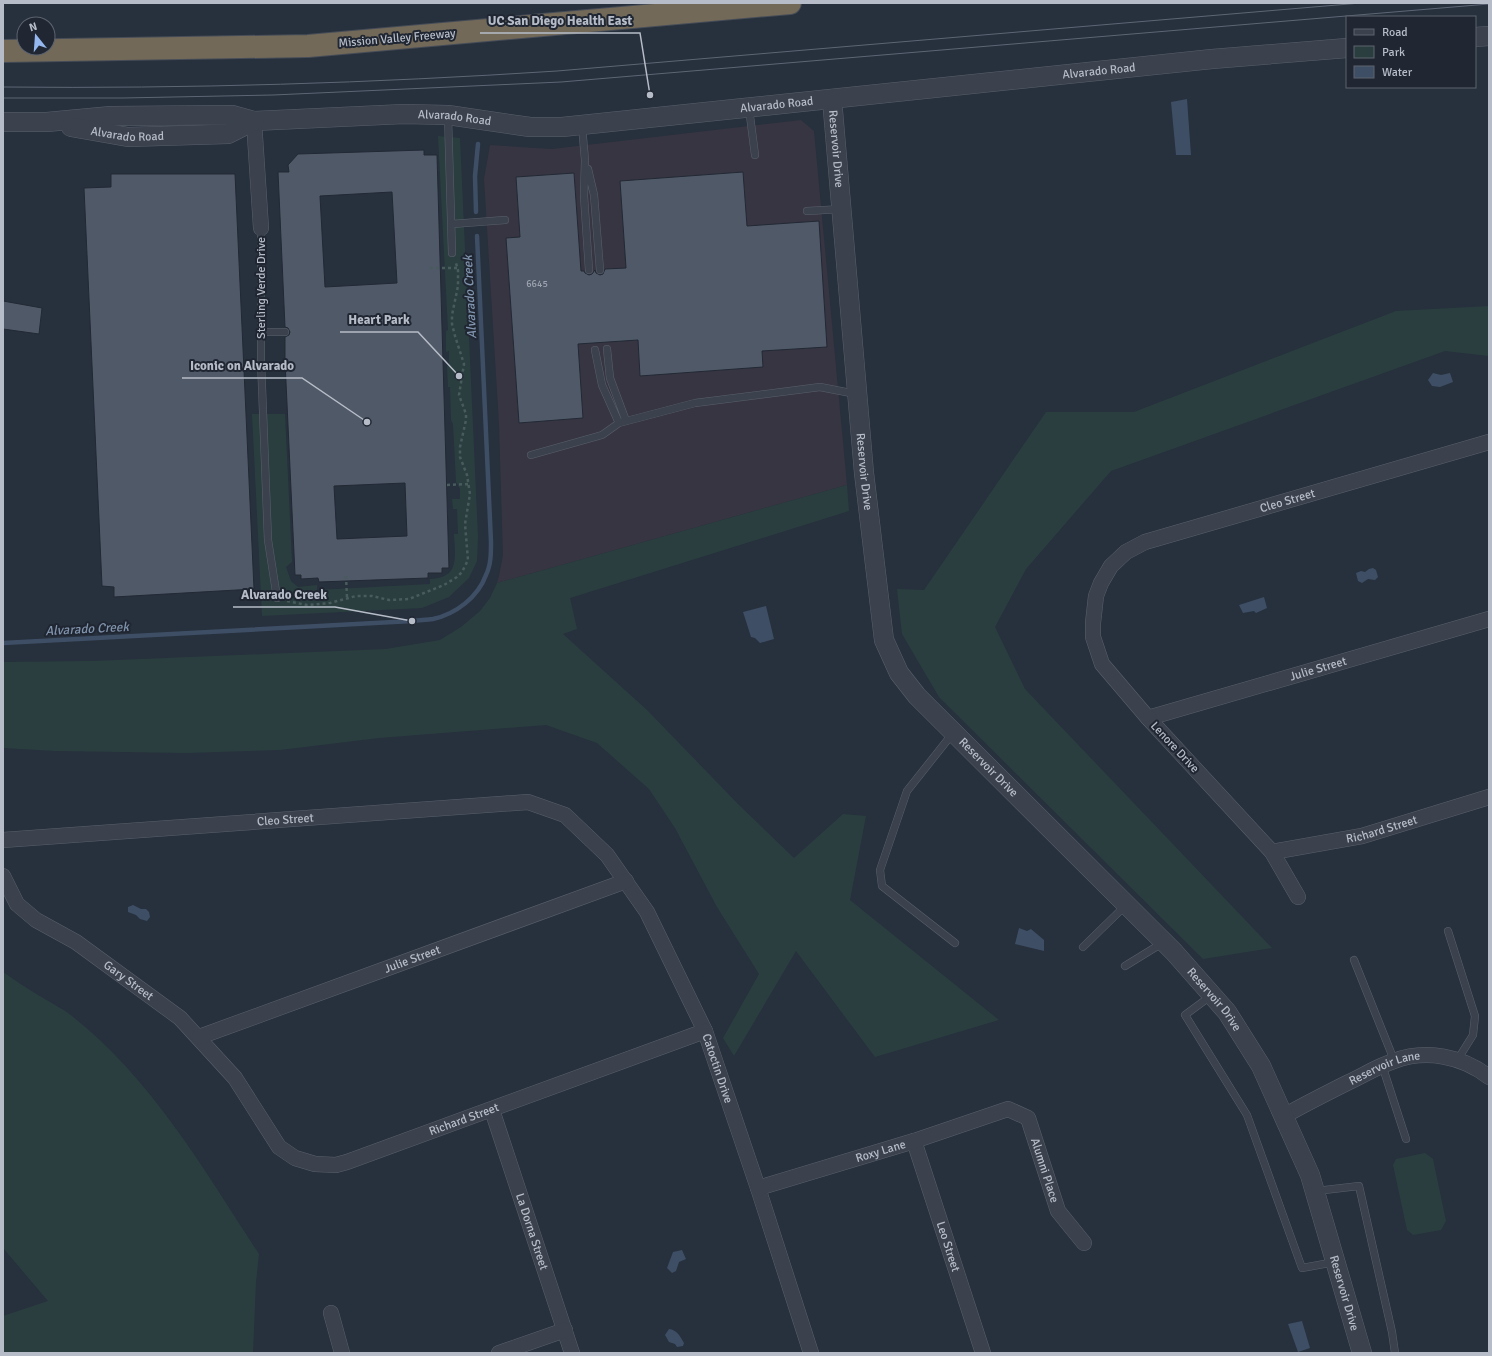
<svg xmlns="http://www.w3.org/2000/svg" width="1492" height="1356" viewBox="0 0 1492 1356" font-family="Signika,sans-serif">
	<style>
		.medical { fill: #373542 }
		.green { fill: #2a3e3f }
		.water { fill: #3e4e65 }
		.lines { fill: none; stroke-linecap: round; stroke-linejoin: round }
		.stream { stroke: #3e4e65; stroke-width: 4.5 }
		.building { fill: #505968; stroke: #222935; fill-rule: evenodd }
		.service-casing { stroke: #59606b; stroke-width: 8 }
		.minor-casing { stroke: #59606b; stroke-width: 16 }
		.tertiary-casing { stroke: #59606b; stroke-width: 20 }
		.motorway-casing { stroke: #464d58; stroke-width: 24 }
		.path { stroke: #495b5d; stroke-width: 2.5; stroke-dasharray: 3 3; stroke-linecap: butt }
		.service { stroke: #3b424e; stroke-width: 7 }
		.minor { stroke: #3b424e; stroke-width: 15 }
		.tertiary { stroke: #3b424e; stroke-width: 19 }
		.motorway { stroke: #736958; stroke-width: 22 }
		.tram { stroke: #5d6674; stroke-width: 1 }
		.labels { text-anchor: middle; stroke-width: 4; stroke-linejoin: round; paint-order: stroke }
		.number-label { font-size: 10px; fill: #9da4b0 }
		.street-label { font-size: 12px; fill: #b7bdc8; stroke: #202733 }
		.water-label { font-size: 13px; font-style: italic; fill: #8194ad; stroke: #202733 }
		.leader { fill: none; stroke: #b7bdc8; stroke-width: 1.5 }
		.callout-dot { fill: #b7bdc8; stroke: #202733; stroke-width: 1.5 }
		.callout-label { font-size: 13px; text-anchor: middle; font-weight: bold; fill: #b7bdc8; stroke: #202733; stroke-width: 4; stroke-linejoin: round; paint-order: stroke }
	</style>
	<rect width="100%" height="100%" fill="#27303d"/>
	<!-- medical -->
	<path class="medical" d="M801,120L814,131L847,485L497,583L499,576L503,555L502,525L499,424L484,179L490,145L552,149Z"/>
	<!-- green -->
	<path class="green" d="M438,136L460,138L478,537L477,561L469,578L449,597L422,608L262,616L252,414H285L292,562L286,567L291,581L298,587L317,585V590L430,584V579C460,578 455,557 454,534H458L457,509H453L452,499H460V489L456,482L453,424L451,420L450,387H448L447,366L449,365V351L446,352V331L448,330Z
		M1489,306V356L1445,351L1111,471L1026,569L995,627L1025,689L1272,948L1203,959L939,697L902,634L897,589L924,590L1046,412H1134L1396,311Z
		M847,485L849,511L570,598L577,629L563,634L647,710L739,805L794,858L843,814L866,816L850,900L999,1020L875,1057L796,951L734,1056L723,1038L759,974L717,907L675,828L649,789L597,743L546,725L379,738L280,750L188,753L55,751L3,748V662L93,661L386,649L440,640L461,627L480,611L490,598L497,583Z
		M3,972C15,980 26,988 38,995C49,1002 62,1008 72,1016C152,1079 204,1170 259,1254L256,1282L253,1353H3V1316L48,1301L3,1248Z
		M1425,1153L1433,1159L1446,1221L1441,1230L1413,1235L1407,1230L1393,1165L1396,1159Z"/>
	<!-- water -->
	<path class="water" d="M1187,99L1191,155H1176L1171,102Z
		M1433,373L1441,375L1450,373L1453,382L1440,387L1432,386L1428,380Z
		M1373,568L1376,570L1378,577L1375,580L1368,579L1362,583L1358,581L1356,573L1361,571L1365,572L1369,569Z
		M1264,597L1267,608L1256,613L1254,611L1243,613L1239,605Z
		M766,606L774,639L760,643L755,638L751,637L743,612Z
		M133,905L141,909H146L149,912L150,917L147,921L140,919L136,915L128,912V907Z
		M1019,928L1027,931L1031,929L1044,940V951L1015,944Z
		M682,1250L686,1259L679,1262L676,1271L672,1273L667,1268L673,1252Z
		M1302,1321L1310,1348L1298,1352L1288,1324Z
		M669,1329C677,1330 680,1336 684,1343L683,1346L677,1347L675,1344L669,1342L665,1335Z"/>
	<g class="lines">
		<!-- stream -->
		<path class="stream" d="M476,212L475,176L478,144
			M3,643L412,621C419,620 426,620 433,619C456,614 478,597 486,575C491,565 491,553 491,542L477,236"/>
	</g>
	<!-- building -->
	<path class="building" d="M424,150V155H437L449,568H442V573H428V578L319,582L318,578L301,579V575H295L285,361V337L289,335L290,332L288,328L285,327L278,172H289L288,165L298,154ZM392,192L397,283L325,287L320,196ZM405,483L407,536L337,539L334,486Z
		M743,172L747,226L819,221L827,347L762,351L763,367L640,376L638,340L578,344L583,418L519,423L506,238L520,237L516,177L574,173L581,271H584L585,273L589,275L592,274L595,270L596,273L600,275L603,274L605,269L626,268L620,181Z
		M111,174H235L254,589L114,597V587L102,586L84,188L111,187Z
		M3,301L42,308L39,334L3,329Z"/>
	<g class="lines">
		<!-- service casing -->
		<g class="service-casing">
			<path id="service" d="M749,108L755,155
				M448,116L452,253
				M582,126L585,160L584,196L589,270
				M588,169L594,195L600,270
				M807,211L842,209
				M452,224L505,220
				M261,228V361L268,540L277,598
				M261,332H285
				M607,349L610,378L626,421
				M595,350L602,385L619,423
				M531,455L602,435L619,423L695,403L820,387L856,394
				M953,733L907,791L880,870L882,886L955,943
				M1448,931L1475,1016L1473,1035L1458,1059
				M1083,947L1126,905
				M1354,960L1394,1060
				M1125,966L1164,942
				M1212,995L1185,1015L1247,1115L1302,1268L1335,1262
				M1382,1065L1406,1139
				M1316,1191L1359,1186L1392,1332L1395,1353"/>
		</g>
		<!-- minor casing -->
		<g class="minor-casing">
			<g id="minor">
				<path d="M254,121L261,228"/>
				<path id="s1" d="M1148,718L1489,619"/>
				<path id="s2" d="M3,840L528,802L565,815L607,855L647,912L705,1031L758,1188L811,1353"/>
				<path id="s3" d="M1272,852L1362,836L1489,797"/>
				<path id="s4" d="M3,876L17,904L36,920L76,942L180,1018L235,1078L279,1147L295,1158L315,1164L336,1165L347,1162L705,1031"/>
				<path id="s5" d="M1298,897L1272,852L1148,718L1102,664L1093,637V623L1096,596L1101,583L1111,566L1126,552L1145,542L1489,442"/>
				<path id="s6" d="M199,1037L626,881"/>
				<path id="s7" d="M492,1110L572,1353"/>
				<path id="s8" d="M1284,1116C1305,1104 1327,1093 1349,1082C1364,1075 1378,1066 1394,1061C1426,1049 1462,1056 1489,1077"/>
				<path id="s9" d="M914,1141L983,1353"/>
				<path id="s10" d="M758,1188L914,1141L1008,1109L1028,1118L1058,1211L1084,1243"/>
				<path d="M331,1313L342,1353"/>
				<path d="M499,1353L565,1330"/>
			</g>
		</g>
		<!-- tertiary casing -->
		<g class="tertiary-casing">
			<g id="tertiary">
				<path d="M1475,37L1489,36"/>
				<path id="s11" d="M832,99L864,473L884,640L899,673L917,696L1174,952L1227,1012L1261,1066L1310,1175L1362,1353"/>
				<path id="s12" d="M3,122H47L111,116L232,115L254,121L404,114L448,115L530,127H562L1212,59L1347,48"/>
				<path id="s13" d="M71,127L128,137L228,134L254,121"/>
			</g>
		</g>
		<!-- motorway casing -->
		<g class="motorway-casing">
			<path id="motorway" d="M3,51L308,46L790,3"/>
		</g>
		<!-- path -->
		<path class="path" d="M430,268H457
			M447,485L469,484
			M346,576L347,598
			M287,601L307,605L330,603L356,596H372L389,600L409,599L444,585L457,577L462,572L468,560L465,524L470,494L467,475L460,457V447L466,420V414L459,395L464,364L455,336L452,324V315L458,286V270L456,263"/>
		<!-- service -->
		<use href="#service" class="service"/>
		<!-- minor -->
		<use href="#minor" class="minor"/>
		<!-- tertiary -->
		<use href="#tertiary" class="tertiary"/>
		<!-- motorway -->
		<use href="#motorway" class="motorway"/>
		<!-- tram -->
		<path class="tram" d="M3,87C188,89 373,83 557,71L1361,3
			M3,98H123L273,95L561,82L1489,4"/>
	</g>
	<g class="labels">
		<!-- number labels -->
		<g class="number-label">
			<text x="537" y="287">6645</text>
		</g>
		<!-- street labels -->
		<g class="street-label">
			<text transform="translate(397 38) rotate(-5)" y="4">Mission Valley Freeway</text>
			<text dy="4" stroke="none"><textPath href="#s12" startOffset="1101">Alvarado Road</textPath></text>
			<text dy="4" stroke="none"><textPath href="#s12" startOffset="777">Alvarado Road</textPath></text>
			<text dy="4" stroke="none"><textPath href="#s12" startOffset="453">Alvarado Road</textPath></text>
			<text dy="4" stroke="none"><textPath href="#s13" startOffset="57">Alvarado Road</textPath></text>
			<text dy="4" stroke="none"><textPath href="#s11" startOffset="50">Reservoir Drive</textPath></text>
			<text transform="translate(261 288) rotate(-90)" y="4">Sterling Verde Drive</text>
			<text dy="4" stroke="none"><textPath href="#s11" startOffset="374">Reservoir Drive</textPath></text>
			<text dy="4" stroke="none"><textPath href="#s5" startOffset="599">Cleo Street</textPath></text>
			<text dy="4" stroke="none"><textPath href="#s1" startOffset="177">Julie Street</textPath></text>
			<text transform="translate(1175 747) rotate(47)" y="4">Lenore Drive</text>
			<text dy="4" stroke="none"><textPath href="#s11" startOffset="710">Reservoir Drive</textPath></text>
			<text dy="4" stroke="none"><textPath href="#s2" startOffset="283">Cleo Street</textPath></text>
			<text dy="4" stroke="none"><textPath href="#s3" startOffset="112">Richard Street</textPath></text>
			<text dy="4" stroke="none"><textPath href="#s6" startOffset="227">Julie Street</textPath></text>
			<text dy="4" stroke="none"><textPath href="#s4" startOffset="167">Gary Street</textPath></text>
			<text dy="4" stroke="none"><textPath href="#s11" startOffset="1034">Reservoir Drive</textPath></text>
			<text dy="4" stroke="none"><textPath href="#s2" startOffset="865">Catoctin Drive</textPath></text>
			<text dy="4" stroke="none"><textPath href="#s8" startOffset="112">Reservoir Lane</textPath></text>
			<text dy="4" stroke="none"><textPath href="#s4" startOffset="591">Richard Street</textPath></text>
			<text dy="4" stroke="none"><textPath href="#s10" startOffset="128">Roxy Lane</textPath></text>
			<text dy="4" stroke="none"><textPath href="#s10" startOffset="339">Alumni Place</textPath></text>
			<text dy="4" stroke="none"><textPath href="#s7" startOffset="128">La Dorna Street</textPath></text>
			<text dy="4" stroke="none"><textPath href="#s9" startOffset="111">Leo Street</textPath></text>
			<text dy="4" stroke="none"><textPath href="#s11" startOffset="1358">Reservoir Drive</textPath></text>
		</g>
		<!-- water labels -->
		<g class="water-label">
			<text transform="translate(469 297) rotate(-93)" y="5">Alvarado Creek</text>
			<text transform="translate(87 628) rotate(-3)" y="5">Alvarado Creek</text>
		</g>
	</g>
	<!-- callouts -->
	<path class="leader" d="M650 95L640 33H480M459 376L418 332H340M367 422L302 378H182M412 621L335 607H233"/>
	<g class="callout-dot">
		<circle cx="650" cy="95" r="4"/>
		<circle cx="459" cy="376" r="4"/>
		<circle cx="367" cy="422" r="4"/>
		<circle cx="412" cy="621" r="4"/>
	</g>
	<g class="callout-label">
		<text x="560" y="25">UC San Diego Health East</text>
		<text x="379" y="324">Heart Park</text>
		<text x="242" y="370">Iconic on Alvarado</text>
		<text x="284" y="599">Alvarado Creek</text>
	</g>
	<!-- border -->
	<rect width="1492" height="1356" fill="none" stroke="#b7bdc8" stroke-width="8"/>
	<!-- legend -->
	<rect x="1346" y="16" width="130" height="72" fill="#202733" stroke="#5c636f"/>
	<rect x="1354" y="29" width="20" height="6" fill="#3b424e" stroke="#5c636f"/>
	<text x="1382" y="36" font-size="12" fill="#b7bdc8">Road</text>
	<rect x="1354" y="46" width="20" height="12" fill="#2a3e3f" stroke="#5c636f"/>
	<text x="1382" y="56" font-size="12" fill="#b7bdc8">Park</text>
	<rect x="1354" y="66" width="20" height="12" fill="#3e4e65" stroke="#5c636f"/>
	<text x="1382" y="76" font-size="12" fill="#b7bdc8">Water</text>
	<!-- north arrow -->
	<g transform="translate(36 36) rotate(343)"><circle r="19" fill="#202733" stroke="#5c636f"/>
	<path d="M0-3L7 15L0 10L-7 15Z" fill="#95b7ef"/>
	<text y="-6" font-size="11" font-weight="bold" text-anchor="middle" fill="#b7bdc8">N</text>
	</g>
</svg>
